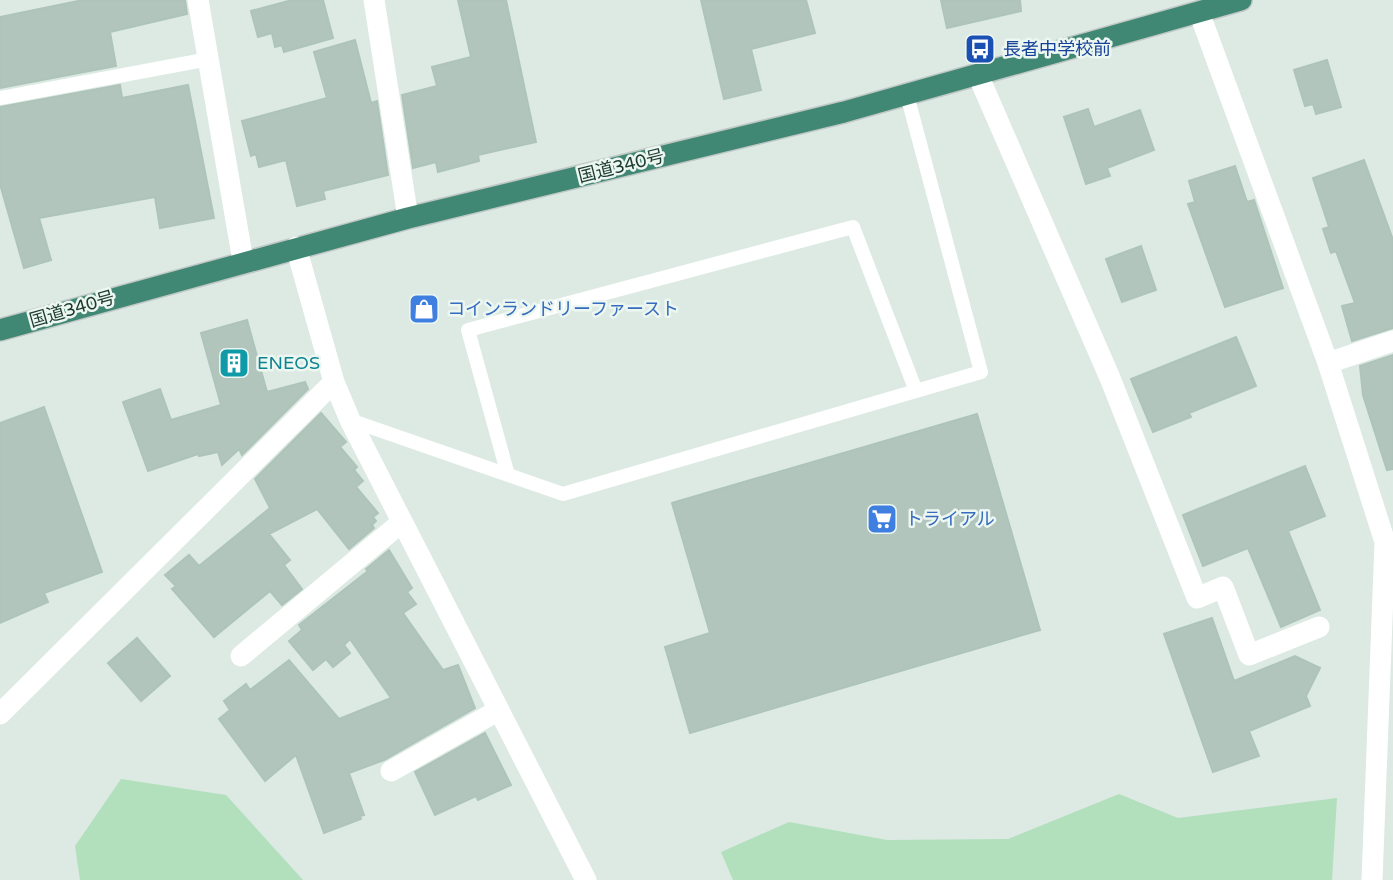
<svg xmlns="http://www.w3.org/2000/svg" width="1393" height="880" viewBox="0 0 1393 880" font-family="'Varela Round','Noto Sans JP',sans-serif">
	<style>
		.green { fill: #b2dfbc }
		.building { fill: #b1c5bc; stroke: #aec4ba; stroke-width: 2 }
		.lines { fill: none; stroke-linecap: round; stroke-linejoin: round }
		.trunk-casing { stroke: #c0c8c6; stroke-width: 24 }
		.service { stroke: #fff; stroke-width: 14 }
		.minor { stroke: #fff; stroke-width: 21 }
		.trunk { stroke: #418874; stroke-width: 21 }
		.labels { text-anchor: middle; stroke-width: 5; stroke-linejoin: round; paint-order: stroke }
		.transit-label { font-size: 18px; fill: #164399; stroke: #edf7f1; text-anchor: start }
		.street-label { font-size: 18px; fill: #1d3b32; stroke: #edf7f1 }
		.shop-label { font-size: 18px; fill: #366cbe; stroke: #edf7f1; text-anchor: start }
		.culture-label { font-size: 18px; fill: #0d838f; stroke: #edf7f1; text-anchor: start }
	</style>
	<rect width="100%" height="100%" fill="#dceae3"/>
	<!-- green -->
	<path class="green" d="M121,779L226,795L303,880H80L75,846Z
		M1119,794L1178,818L1337,798L1332,880H733L721,852L789,822L887,840L1008,839Z"/>
	<!-- building -->
	<path class="building" d="M83,0H185L187,14L110,32L116,66L0,88V17Z
		M292,0H323L333,38L284,52L282,45L275,47L272,33L258,37L251,11Z
		M458,0H506L536,142L478,155L479,161L438,172L436,162L413,168L402,95L437,86L432,67L471,57Z
		M701,0H806L815,33L751,49L761,90L724,99Z
		M941,0H1020L1021,11L947,28Z
		M355,40L371,103L377,101L388,175L323,191L325,199L297,206L286,160L259,167L256,154L251,156L242,121L327,98L314,52Z
		M1327,60L1341,107L1316,114L1313,104L1305,106L1294,70Z
		M120,85L122,98L188,85L214,218L160,228L155,197L39,218L51,260L24,268L0,184V107Z
		M1088,109L1094,127L1140,110L1154,150L1107,168L1110,176L1086,184L1064,117Z
		M1364,160L1393,240V328L1352,341L1342,306L1355,303L1336,251L1331,253L1323,229L1329,227L1313,178Z
		M1235,166L1247,202L1254,200L1283,288L1225,307L1188,204L1195,202L1189,181Z
		M1141,246L1156,290L1122,302L1106,259Z
		M247,320L267,392L305,382L308,389L242,455L239,449L222,465L218,452L199,456L198,454L148,471L123,402L160,389L171,420L221,405L201,333Z
		M1236,337L1256,386L1189,413L1191,417L1153,432L1131,379Z
		M1393,355V469L1387,470L1363,395L1360,366Z
		M44,407L102,572L44,593L48,602L0,623V423Z
		M321,413L346,442L340,447L357,467L354,470L363,481L356,487L378,513L373,517L376,521L372,525L374,528L349,549L317,509L269,534L290,560L284,565L302,589L282,605L270,591L214,637L172,589L176,586L165,575L189,555L199,566L270,508L255,479Z
		M977,414L1040,630L690,733L665,647L710,633L672,503Z
		M1305,466L1325,516L1288,531L1320,610L1281,627L1248,548L1203,566L1183,515Z
		M389,550L412,588L407,592L416,604L403,613L443,670L458,665L475,708L384,760L349,773L364,815L360,816L361,819L324,833L296,755L265,781L219,719L230,710L224,701L246,684L250,690L289,660L339,719L391,698L350,639L344,645L350,653L333,667L326,659L313,670L289,641L302,630L299,625L368,571L366,569Z
		M1212,618L1234,681L1295,656L1320,668L1306,696L1310,706L1249,731L1259,756L1213,772L1164,634Z
		M137,638L170,676L141,701L108,663Z
		M485,733L511,785L478,800L476,796L435,815L415,772Z"/>
	<g class="lines">
		<!-- trunk casing -->
		<g class="trunk-casing">
			<path id="trunk" d="M0,330L408,218L844,112L1241,0"/>
		</g>
		<!-- service -->
		<path class="service" d="M0,98L209,59
			M350,420L563,494L981,372L907,95
			M508,475L468,330L853,227L916,391"/>
		<!-- minor -->
		<path class="minor" d="M198,0L243,261
			M374,0L408,218
			M1199,12L1328,363L1385,542L1372,880
			M978,75L1110,378L1197,598L1223,587L1249,655L1319,627
			M296,247L334,382L350,420L586,880
			M1328,363L1393,341
			M241,656L402,522
			M0,714L334,382
			M391,771L499,710"/>
		<!-- trunk -->
		<use href="#trunk" class="trunk"/>
	</g>
	<!-- icons -->
	<defs>
		<g id="bus-square" transform="scale(1.575)"><rect x="-9" y="-9" width="18" height="18" rx="4" fill="#1a4fb4" stroke="#edf7f1"/><path d="M-5-6H5V4H4V6H2V4H-2V6H-4V4H-5ZM-3.5-4V0h7V-4ZM-3.5 1.2v1.5H-2V1.2ZM2 1.2v1.5H3.5V1.2Z" fill="#fff"/></g>
		<g id="shop-square" transform="scale(1.575)"><rect x="-9" y="-9" width="18" height="18" rx="4" fill="#3f7fe0" stroke="#edf7f1"/><path d="M-5-2.5h2.3a2.7 3.5 0 0 1 5.4 0H5L5.5 6h-11ZM-1.5-2.5h3a1.5 2.3 0 0 0-3 0Z" fill="#fff"/></g>
		<g id="building-square" transform="scale(1.575)"><rect x="-9" y="-9" width="18" height="18" rx="4" fill="#0f9aa8" stroke="#edf7f1"/><path d="M-4-6H4V6H1V3H-1V6H-4ZM-2.5-4.3h1.7v1.8h-1.7ZM.8-4.3h1.7v1.8H.8ZM-2.5-1h1.7V.8h-1.7ZM.8-1h1.7V.8H.8Z" fill="#fff"/></g>
		<g id="supermarket-square" transform="scale(1.575)"><rect x="-9" y="-9" width="18" height="18" rx="4" fill="#3f7fe0" stroke="#edf7f1"/><path d="M-6-5.5h2.5l.6 2H6L4.5 2H-2.5L-4.4-4H-6ZM-1.5 3.2a1.3 1.3 0 1 0 .1 0ZM3 3.2a1.3 1.3 0 1 0 .1 0Z" fill="#fff"/></g>
	</defs>
	<g fill-rule="evenodd">
		<use href="#bus-square" x="980" y="49"/>
		<use href="#shop-square" x="424" y="309"/>
		<use href="#building-square" x="234" y="363"/>
		<use href="#supermarket-square" x="882" y="519"/>
	</g>
	<g class="labels">
		<!-- transit labels -->
		<g class="transit-label">
			<text x="1003" y="55">長者中学校前</text>
		</g>
		<!-- street labels -->
		<g class="street-label">
			<text transform="translate(621 166) rotate(-14)" y="6">国道340号</text>
			<text transform="translate(72 309) rotate(-16)" y="6">国道340号</text>
		</g>
		<!-- shop labels -->
		<g class="shop-label">
			<text x="447" y="315">コインランドリーファースト</text>
			<text x="905" y="525">トライアル</text>
		</g>
		<!-- culture labels -->
		<g class="culture-label">
			<text x="257" y="369">ENEOS</text>
		</g>
	</g>
</svg>
